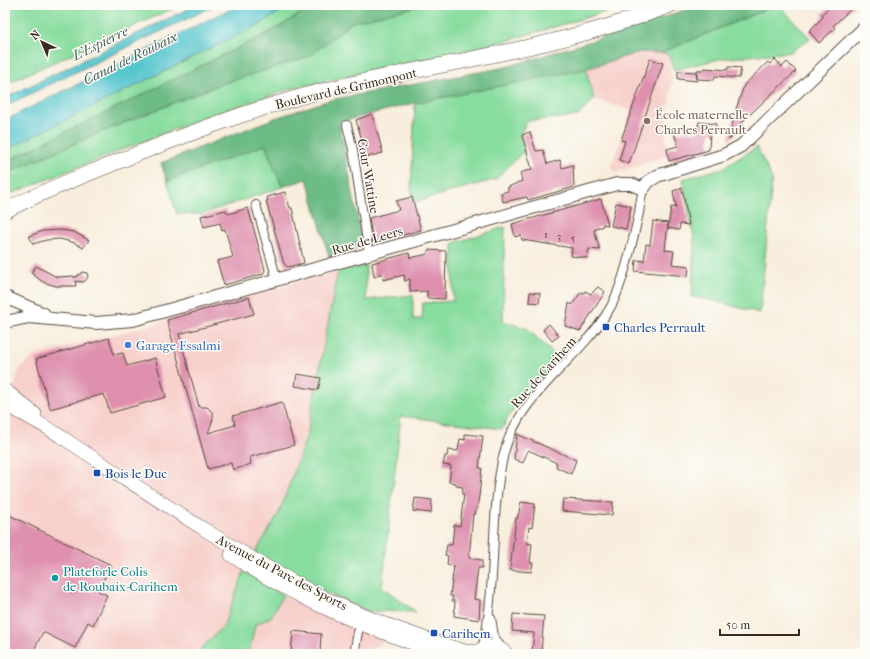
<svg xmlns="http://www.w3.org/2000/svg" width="870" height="659" viewBox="0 0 870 659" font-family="'IM FELL French Canon',serif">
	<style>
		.built { fill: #f7d0cb }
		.green { fill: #87dc9e; stroke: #61835e }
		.forest { fill: #6dbc85; stroke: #547352 }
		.water { fill: #59c6cf; stroke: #4a7876 }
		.building { fill: #de90ae }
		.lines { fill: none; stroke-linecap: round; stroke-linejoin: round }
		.street-casing { stroke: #57473b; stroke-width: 10 }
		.secondary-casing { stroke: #57473b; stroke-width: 14 }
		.primary-casing { stroke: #57473b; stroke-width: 14 }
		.highway-casing { stroke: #57473b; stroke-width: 16 }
		.street { stroke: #fff; stroke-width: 8 }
		.secondary { stroke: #fff; stroke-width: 12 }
		.primary { stroke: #fff; stroke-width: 13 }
		.highway { stroke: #fff; stroke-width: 15 }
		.education-dot { fill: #8d6e63; stroke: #fdfcf7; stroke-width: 1.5 }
		.transit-dot { fill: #1a4fb4; stroke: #fdfcf7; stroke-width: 1.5 }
		.shop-dot { fill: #3f7fe0; stroke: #fdfcf7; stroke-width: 1.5 }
		.culture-dot { fill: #0f9aa8; stroke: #fdfcf7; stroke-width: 1.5 }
		.labels { text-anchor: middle; stroke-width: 3; stroke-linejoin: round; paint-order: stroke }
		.number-label { font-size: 11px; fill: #644442 }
		.street-label { font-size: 13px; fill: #3b2a1e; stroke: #fdfcf7 }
		.education-label { font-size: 13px; fill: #785e54; stroke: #fdfcf7; text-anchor: start }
		.transit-label { font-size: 13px; fill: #164399; stroke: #fdfcf7; text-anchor: start }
		.shop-label { font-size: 13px; fill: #366cbe; stroke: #fdfcf7; text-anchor: start }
		.culture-label { font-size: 13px; fill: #0d838f; stroke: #fdfcf7; text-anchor: start }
		.water-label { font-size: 14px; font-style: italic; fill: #46615c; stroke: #fdfcf7 }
	</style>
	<rect width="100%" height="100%" fill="#fdfcf7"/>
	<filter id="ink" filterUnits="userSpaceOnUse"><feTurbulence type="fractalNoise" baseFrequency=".025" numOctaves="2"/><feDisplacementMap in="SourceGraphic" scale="8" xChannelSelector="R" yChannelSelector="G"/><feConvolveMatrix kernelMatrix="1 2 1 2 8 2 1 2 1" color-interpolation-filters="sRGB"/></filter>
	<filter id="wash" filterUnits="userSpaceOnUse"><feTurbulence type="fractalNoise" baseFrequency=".012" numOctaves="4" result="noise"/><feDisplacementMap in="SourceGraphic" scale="16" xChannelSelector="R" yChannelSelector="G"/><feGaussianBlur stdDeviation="0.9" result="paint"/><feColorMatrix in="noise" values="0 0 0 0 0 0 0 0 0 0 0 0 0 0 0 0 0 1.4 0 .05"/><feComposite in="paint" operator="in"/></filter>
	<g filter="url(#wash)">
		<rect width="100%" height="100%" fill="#f8eedd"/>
		<!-- built -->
		<path class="built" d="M640,52L668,54L672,83L665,131L668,156L616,172L611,167L632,111L594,99L586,69Z
			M338,270L307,435L279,513L240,578L224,625L196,654H5V406L14,388L19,370L34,355L148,326Z
			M283,595L321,612L386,640L362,654H249L255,625L271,617Z"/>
		<!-- green -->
		<path class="green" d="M5,5H181L5,84Z
			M291,5H315L272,31L5,162V150L262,23Z
			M423,5H629L503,42L294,88L213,114L5,196V174L89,137L218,85L310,56L352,22Z
			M776,5H779L810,38L791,52L719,59L674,70L668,54L660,53Z
			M586,69L594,99L578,116L527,121L520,135L524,151L496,179L415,202L411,189L415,103Z
			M265,145L282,187L202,214H177L167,181Z
			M757,147L772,179L760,313L711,300L692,297L694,239L683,179L723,168Z
			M505,227L503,321L528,329L559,359C537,381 515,402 502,429L401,416L382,587L416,612L366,611L309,585L253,556L279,513L307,435L338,270L366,266V300L413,295V319H422L423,303L453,301V243Z
			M244,571L283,595L271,617L255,625L249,654H196L224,625Z"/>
		<!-- forest -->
		<path class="forest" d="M315,5H423L352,22L310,56L218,85L89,137L5,174V162L272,31Z
			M699,5H776L660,53L640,52L586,69L415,103L339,122L363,246L329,257L307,179L282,187L265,145L167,181L161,163L275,118L330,100L506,67L627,30Z"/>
		<!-- water -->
		<path class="water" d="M196,5H216L5,106V98Z
			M242,5H291L262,23L5,150V120L222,13Z"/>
		<g id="blocks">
			<!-- building -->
			<path class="building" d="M832,5H855L833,26L835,28L819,43L809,31L824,16L822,14Z
				M650,59L663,63L629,164L619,160L625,141L621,140Z
				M775,59L782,67L787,62L796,71L741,123L744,126L729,140L734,116L744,85L768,62L770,64Z
				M728,67L741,68L739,78L715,76L714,80L697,79V70H704V68L727,70Z
				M678,71L696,72L697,81L678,79Z
				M372,114L383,153L367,157L356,120Z
				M699,122L716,124L715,133H710L709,150L669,161L667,149L678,146L674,132H697Z
				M530,132L536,151L543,150L547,164L560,160L562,168L573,165L574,187L528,200L527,197L503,202L501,193L508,191V187L522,181L520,173L532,169L522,135Z
				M682,188L689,225L680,224L679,230L668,228L671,207L676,208L673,191Z
				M285,192L290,208H292L304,263L288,267L284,264L266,201H268L267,197Z
				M412,197L421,230L373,243L369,218L399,210L396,201Z
				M601,199L608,225L603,224L602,227H597V229L594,230L600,250L589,249L587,258L571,256L572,248L522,240L521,235L515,237L512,224Z
				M616,203L631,206L626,229L611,226Z
				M248,208L265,270L263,274L224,285L217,261L233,257L225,229L222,230L220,223L204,227L201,216L226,210L228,214Z
				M653,221L668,223L665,250L674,251L672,264L689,266L688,276L635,271L636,260L644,261L646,244L650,245Z
				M61,230L74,232L89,240L83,248L75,243L60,239L46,240L33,244L29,236L43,231Z
				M428,250L446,251L445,299L427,298V291L410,292V279L405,281L404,275L383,280L382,273L374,277L372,263L409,253L410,258L428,254Z
				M36,266L57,277L74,276V278L83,272L87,273L88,277L84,282L75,281L76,286H56L43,282L31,273Z
				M598,287L605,292L580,331L565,326L569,303L572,305L581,292L584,293L585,291L591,294Z
				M530,292L540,293L539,303L529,302Z
				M249,297L254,314L179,334L199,407H207L213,413V419L208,433L235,425L233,416L282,402L294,445L250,457L251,464L233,470L231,463L208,469L167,320Z
				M549,324L559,336L552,341L543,330Z
				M109,338L114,355L123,353L127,366L155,358L166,397L110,413L104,394L50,409L36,359Z
				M297,374L321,378L318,390L295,386Z
				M465,434L483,436L479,468H482L479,496L477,509H476L475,515L473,514L469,558L482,560V568H478L474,599L480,600L479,620L454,616L455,601H452L453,596H450L454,566L447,565L448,556L445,555L447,545H452L454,525L460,526L464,494H462L463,487L456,486V483L449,482L451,466L443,465L445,456H447L448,450L458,451L460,439L465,440Z
				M517,434L576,460L571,474L556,467L557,463L528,450L523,463L514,459Z
				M415,498L432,500L431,513L413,511Z
				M563,499L613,502L612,515L562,511Z
				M521,502L535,504L532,528L529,527L527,543L532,544L530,563H533L531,572L510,570L516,518L517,519L519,512Z
				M5,513L111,565L98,591L107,595L93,625L88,622L75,648L43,632L32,654H5Z
				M513,614L544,616L541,653L532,652L534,633L512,631Z
				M293,631L321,634L320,654H291Z"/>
		</g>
	</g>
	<g filter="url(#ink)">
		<use href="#blocks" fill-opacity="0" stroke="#57473b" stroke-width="1"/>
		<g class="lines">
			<!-- street casing -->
			<g class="street-casing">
				<path id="street" d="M347,125L353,150L369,254
					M256,205L277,280
					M491,618L494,636L501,648
					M480,649C487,640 486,629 488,618C496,563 491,506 504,453C518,396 577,361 607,313C622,291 633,240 639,213C640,205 641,197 643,189
					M354,654L358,632L363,620"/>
			</g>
			<!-- secondary casing -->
			<g class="secondary-casing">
				<path id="secondary" d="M5,297L44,314
					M5,322L29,317L96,323L133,320L617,184H631L643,189L648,182L657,176L724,155L741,146L865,27"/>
			</g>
			<!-- primary casing -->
			<g class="primary-casing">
				<path id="primary" d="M5,390L35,414
					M5,404C23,415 43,424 60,436C143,490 225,546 313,592C362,617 415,636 468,652L477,651
					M231,555C299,601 366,628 444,654
					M475,654C484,644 498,644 507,654"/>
			</g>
			<!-- highway casing -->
			<g class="highway-casing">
				<path id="highway" d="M5,211C40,192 78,178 114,163C185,135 256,107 330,89C443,62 561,48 670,5"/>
			</g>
			<!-- street -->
			<use href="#street" class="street"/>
			<!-- secondary -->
			<use href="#secondary" class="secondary"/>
			<!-- primary -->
			<use href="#primary" class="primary"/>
			<!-- highway -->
			<use href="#highway" class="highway"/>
		</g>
	</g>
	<!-- markers -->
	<circle class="education-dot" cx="647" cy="121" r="4"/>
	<g class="transit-dot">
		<rect x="602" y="323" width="8" height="8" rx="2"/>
		<rect x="93" y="469" width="8" height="8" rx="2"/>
		<rect x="430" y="629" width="8" height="8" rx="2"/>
	</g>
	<circle class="shop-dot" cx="128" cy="345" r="4"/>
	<circle class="culture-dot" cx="55" cy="578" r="4"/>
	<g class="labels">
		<!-- number labels -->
		<g class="number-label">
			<text x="546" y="238">1</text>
			<text x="559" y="240">3</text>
			<text x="573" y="242">5</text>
		</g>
		<!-- street labels -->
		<g class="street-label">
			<text transform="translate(346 88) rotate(-13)" y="5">Boulevard de Grimonpont</text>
			<text transform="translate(369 176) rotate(80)" y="5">Cour Wattine</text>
			<text transform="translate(367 240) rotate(-16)" y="5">Rue de Leers</text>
			<text transform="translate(543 372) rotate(-48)" y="5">Rue de Carihem</text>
			<text transform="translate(282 572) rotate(28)" y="5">Avenue du Parc des Sports</text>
		</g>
		<!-- education labels -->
		<g class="education-label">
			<text x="655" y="119">École maternelle<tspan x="655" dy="15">Charles Perrault</tspan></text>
		</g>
		<!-- transit labels -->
		<g class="transit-label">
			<text x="614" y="332">Charles Perrault</text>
			<text x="105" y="478">Bois le Duc</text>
			<text x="442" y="638">Carihem</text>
		</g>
		<!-- shop labels -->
		<g class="shop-label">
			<text x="136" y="350">Garage Essalmi</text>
		</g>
		<!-- culture labels -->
		<g class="culture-label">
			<text x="63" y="576">Plateforle Colis<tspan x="63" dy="15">de Roubaix-Carihem</tspan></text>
		</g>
		<!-- water labels -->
		<g class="water-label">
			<text transform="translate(100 43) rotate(-26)" y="5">L'Espierre</text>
			<text transform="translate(130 58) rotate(-26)" y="5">Canal de Roubaix</text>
		</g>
	</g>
	<!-- margin -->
	<rect width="870" height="659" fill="none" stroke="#fdfcf7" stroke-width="20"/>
	<!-- north arrow -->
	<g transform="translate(42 42) rotate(316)" stroke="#fdfcf7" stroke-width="3" paint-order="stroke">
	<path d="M0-3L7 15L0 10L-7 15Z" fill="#3b2a1e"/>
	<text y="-6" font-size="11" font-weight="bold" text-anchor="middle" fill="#3b2a1e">N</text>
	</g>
	<!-- scale -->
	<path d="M720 629v6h79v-6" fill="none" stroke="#3b2a1e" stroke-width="2"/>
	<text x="726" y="629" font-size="12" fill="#3b2a1e" stroke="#fdfcf7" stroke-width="3" paint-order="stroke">50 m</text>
</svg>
